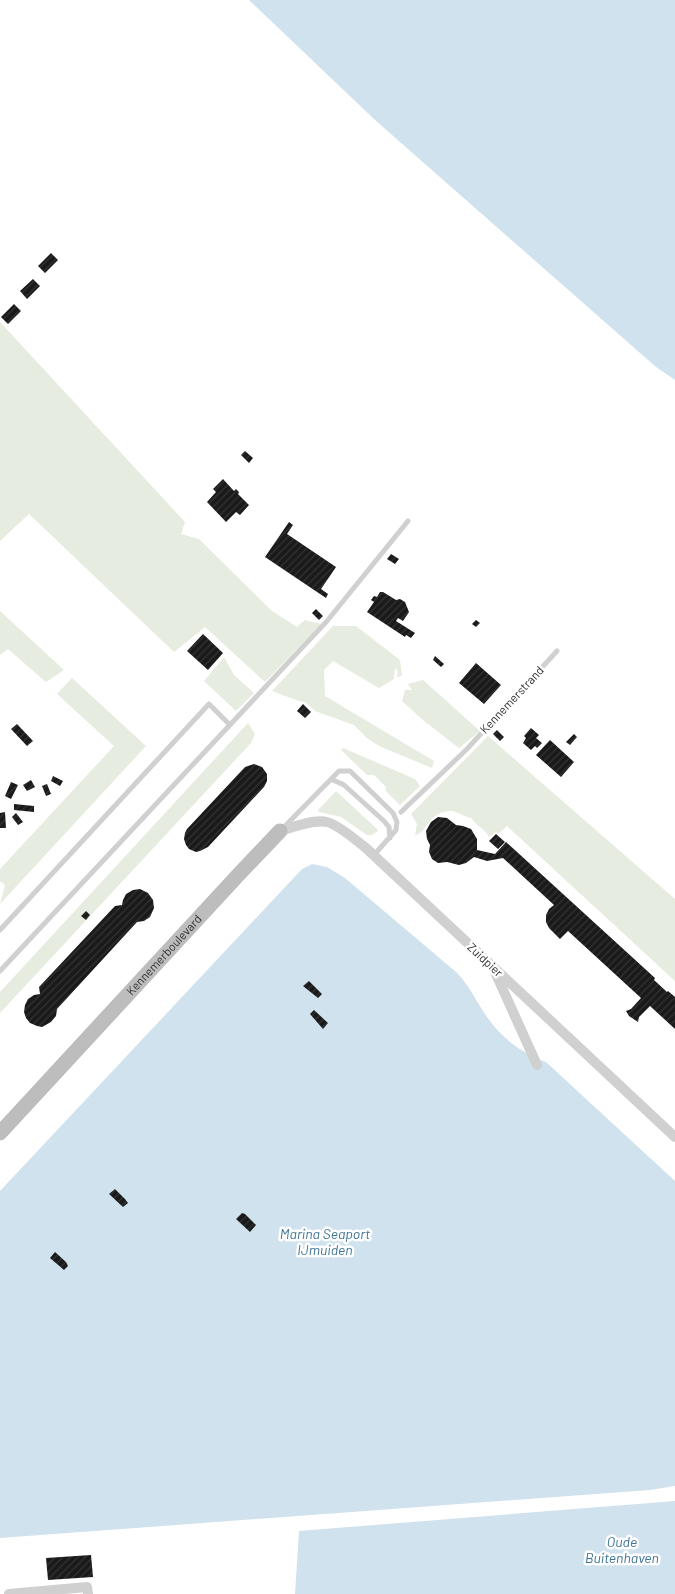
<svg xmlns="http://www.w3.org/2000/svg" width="675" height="1594" viewBox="0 0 675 1594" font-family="Barlow,sans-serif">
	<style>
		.grass { fill: #e6ecdf }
		.water { fill: #cfe2ee }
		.building { fill: url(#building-hatch) }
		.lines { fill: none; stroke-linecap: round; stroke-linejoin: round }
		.lane { stroke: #d0d0d0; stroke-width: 5 }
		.street { stroke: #d0d0d0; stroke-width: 10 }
		.secondary { stroke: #bdbdbd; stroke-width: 15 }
		.labels { text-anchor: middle; stroke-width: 5; stroke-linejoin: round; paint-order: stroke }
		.street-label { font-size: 12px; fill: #333; stroke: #fff }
		.water-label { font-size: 14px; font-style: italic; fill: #3f7597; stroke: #fff }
	</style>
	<defs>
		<pattern id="building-hatch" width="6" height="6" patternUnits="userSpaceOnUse" patternTransform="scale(1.25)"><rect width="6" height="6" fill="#1a1a1a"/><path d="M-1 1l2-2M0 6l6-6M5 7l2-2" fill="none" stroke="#333"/></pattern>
	</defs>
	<rect width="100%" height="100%" fill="#fff"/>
	<!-- grass -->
	<path class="grass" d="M0,322L185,522L181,534L199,539L272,611L297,627L305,620L321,624L265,682L205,627L174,652L29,514L0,541Z
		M0,611L64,670L46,682L8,649L0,655Z
		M333,626H356L400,660L402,675L397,678L398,671L395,668L394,679L379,688L333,661L324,670L325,696L434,761L432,768L379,746L367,738L354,725L315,711L305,702L299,701L272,691Z
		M224,657L234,675L254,693L236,711L204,681Z
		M72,678L146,746L0,904L5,885L0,881V869L114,746L57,694Z
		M423,680L480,731L459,748L424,721L402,701L405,690H412L408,684Z
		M248,723L255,734L251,743L0,1013V992Z
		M488,736L675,899V981L507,826L498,834L496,832L489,837C485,829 477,826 471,818C464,817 456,810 449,811C427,813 427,834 415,835L417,824L411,814Z
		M343,748L415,779L420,786L400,805L386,791V787L374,775H367L341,750Z
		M336,791L377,829L378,831L372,835H367L341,817L319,812L318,810Z"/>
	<!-- water -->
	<path class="water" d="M249,0H675V380L656,367L375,120Z
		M312,864L327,867L345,878L456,972C471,987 477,1004 490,1021C504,1040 524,1054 546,1062L675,1181V1486L650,1490L0,1538V1191L302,869Z
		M675,1501V1594H295L299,1531Z"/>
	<!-- building -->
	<path class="building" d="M51,253L58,260L45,273L38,266Z
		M33,279L40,286L27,299L20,291Z
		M14,304L21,311L8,324L1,317Z
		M245,451L253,458L249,463L241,455Z
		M223,479L234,491L236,489L239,492L238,494L249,505L240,515L236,512L226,522L207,502L216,492L213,489Z
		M289,522L293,525L287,534L336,567L321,589L328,594L326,598L265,557Z
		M391,554L399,559L395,564L387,559Z
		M380,592H383L396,600L400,599L405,602L409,612L403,621L398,618L396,621L415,633L411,638L406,635L405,637L367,612L374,602L371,600L374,596L377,597Z
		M316,609L323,616L319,620L312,613Z
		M476,620L480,623L476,627L472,624Z
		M203,634L223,653L208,670L187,651Z
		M435,656L444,664L441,667L433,660Z
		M476,663L501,685L484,704L459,683Z
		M303,704L311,712L305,718L297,711Z
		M17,724L33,741L27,746L11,729Z
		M531,728L539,735L536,738L542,743L537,748L535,746L531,750L523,743L526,738L524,736Z
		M497,730L504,737L500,741L493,734Z
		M574,734L577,737L570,745L566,742Z
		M550,740L574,762L561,777L536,755Z
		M254,764L262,767L267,774V781L264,787L208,847L200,851L196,852L189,849L186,845L184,839L185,833L187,829L245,767Z
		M53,776L63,781L60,786L51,781Z
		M31,780L35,787L27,791L23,785Z
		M11,782L18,785L11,799L5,796Z
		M47,784L51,794L46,796L42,786Z
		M14,804L34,806V812L14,810Z
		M5,812L6,828H0V813Z
		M16,813L23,822L18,825L12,817Z
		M438,817L447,818L456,825L463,826L471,829L477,839V850L495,854L506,842L655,978L654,980L667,992L668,991L675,997V1029L650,1006L639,1017L638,1022L629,1016L626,1011L631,1009L641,998L568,931L560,939L549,928L546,922V915L549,909L554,905L503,858L487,861L474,857L466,863L459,865L447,862L438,863L432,859L429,852L430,845L427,839L426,831L431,822Z
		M496,834L505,842L498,849L489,841Z
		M140,889L148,893L153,900L154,908L150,917L144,921L137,922L57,1009L56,1016L51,1022L42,1027L37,1026L30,1023L26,1018L24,1012L25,1005L28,999L34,995L40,994L39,987L115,906L122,905L123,900L126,894L133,890Z
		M86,911L90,915L86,920L81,916Z
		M309,981L322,994L318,998L303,986Z
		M314,1010L328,1023L323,1029L310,1014Z
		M115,1189L125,1199L128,1203L123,1207L109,1194Z
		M242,1213L245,1214L256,1225L250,1232L236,1219Z
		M55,1252L66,1262L68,1266L64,1270L50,1258Z
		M91,1555L93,1577L48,1580L46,1558Z"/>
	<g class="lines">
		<!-- lane -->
		<path class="lane" d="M331,779L344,785L384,821L389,827L390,838
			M401,812L467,749L557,651
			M284,827L339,771H350L393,813L397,822L396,830L374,855
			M0,930L209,704L230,725
			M0,971L327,621L408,521"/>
		<!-- street -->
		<path class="street" d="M280,831C292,827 315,819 327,822C339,825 357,841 367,849L675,1137
			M495,972L537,1065
			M9,1594L87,1587L88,1594"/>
		<!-- secondary -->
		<path class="secondary" id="s1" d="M0,1133L240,873L280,831"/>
	</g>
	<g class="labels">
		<!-- street labels -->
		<g class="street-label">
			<text transform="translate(512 700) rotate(-47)" y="4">Kennemerstrand</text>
			<text dy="4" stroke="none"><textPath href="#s1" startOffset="242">Kennemerboulevard</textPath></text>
			<text transform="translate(485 960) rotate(43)" y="4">Zuidpier</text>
		</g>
		<!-- water labels -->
		<g class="water-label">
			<text x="325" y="1239">Marina Seaport<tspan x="325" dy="16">IJmuiden</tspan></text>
			<text x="622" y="1547">Oude<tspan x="622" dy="16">Buitenhaven</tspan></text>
		</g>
	</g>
</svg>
